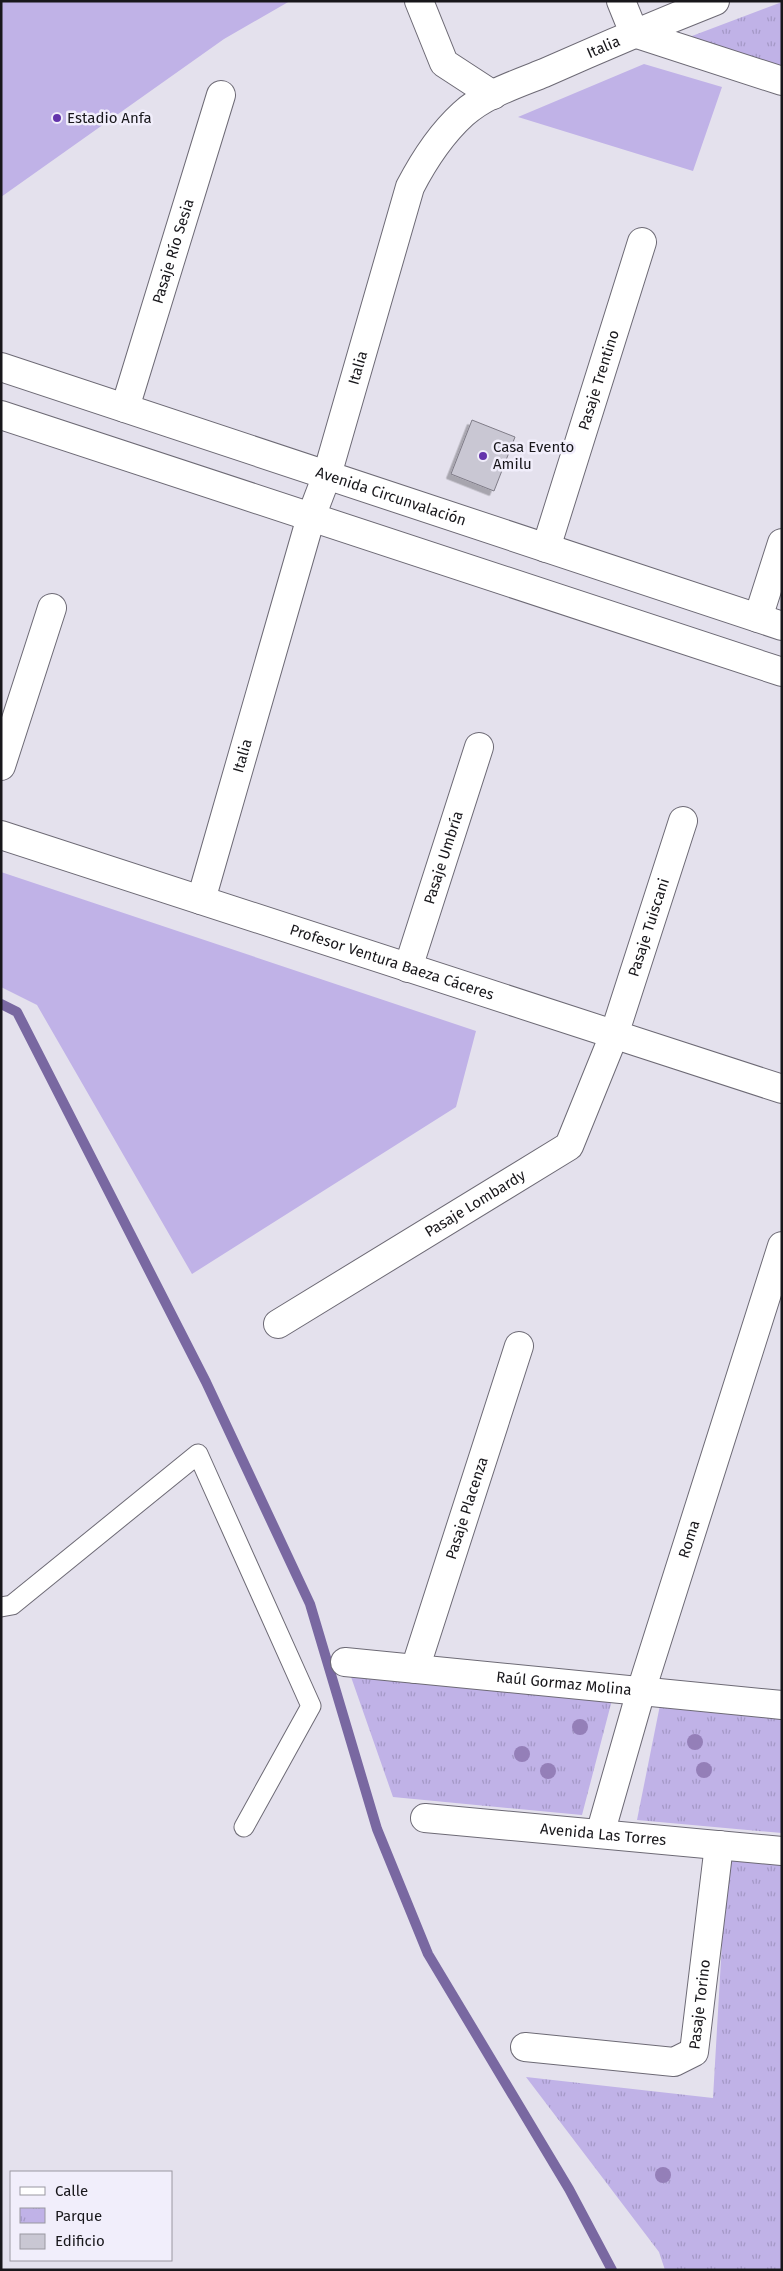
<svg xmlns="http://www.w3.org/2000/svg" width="783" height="2271" viewBox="0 0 783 2271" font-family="'Fira Sans',sans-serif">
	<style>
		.green { fill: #c0b2e7 }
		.park { fill: url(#park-tufts) }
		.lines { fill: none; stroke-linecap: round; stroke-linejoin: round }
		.stream { stroke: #7968a1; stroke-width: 10 }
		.building { fill: #c9c7d3; stroke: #7f7c87; filter: url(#shadow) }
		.lane-casing { stroke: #6d6a75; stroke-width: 21 }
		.street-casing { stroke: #6d6a75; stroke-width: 30 }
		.lane { stroke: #fff; stroke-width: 19 }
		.street { stroke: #fff; stroke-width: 28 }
		.tree { fill: #947fb8 }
		.poi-dot { fill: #6434ac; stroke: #f1eefb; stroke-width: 2 }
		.labels { text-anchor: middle; stroke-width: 5; stroke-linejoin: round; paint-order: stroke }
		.street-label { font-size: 15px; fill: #18171b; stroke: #f1eefb }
		.poi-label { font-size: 15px; fill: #18171b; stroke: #f1eefb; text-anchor: start }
	</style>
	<defs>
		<pattern id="park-tufts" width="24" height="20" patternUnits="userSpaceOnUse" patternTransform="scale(1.25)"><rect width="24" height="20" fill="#c0b2e7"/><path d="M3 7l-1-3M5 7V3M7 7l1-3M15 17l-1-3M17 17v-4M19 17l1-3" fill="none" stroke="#a498c6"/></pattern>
		<filter id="shadow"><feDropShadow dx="-4.5" dy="4.5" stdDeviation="0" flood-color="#0004"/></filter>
	</defs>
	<rect width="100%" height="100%" fill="#e4e1ed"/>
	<!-- green -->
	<path class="green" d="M1,1H290L224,39L1,197Z
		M644,64L722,87L693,171L518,117Z
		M1,872L476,1031L456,1107L192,1274L37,1005L1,987Z"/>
	<!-- park -->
	<path class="park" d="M782,2V70L684,39Z
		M350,1674L612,1700L582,1815L393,1797Z
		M660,1705L782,1718V1833L637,1820Z
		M727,1856L782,1861V2270H665L659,2252L526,2077L713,2098Z"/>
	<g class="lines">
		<!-- stream -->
		<path class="stream" d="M1,1004L17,1012L206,1382L310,1604L377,1829L428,1954L569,2189L612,2270"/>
	</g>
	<!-- building -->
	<path class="building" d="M472,420L515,437L494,491L451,474Z"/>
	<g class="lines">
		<!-- lane casing -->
		<g class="lane-casing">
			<path id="lane" d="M1,1607L12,1605L198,1454L311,1706L244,1827"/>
		</g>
		<!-- street casing -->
		<g class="street-casing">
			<g id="street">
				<path d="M419,1L444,63L493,95"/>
				<path d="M621,1L634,33L782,81"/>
				<path id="s1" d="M1,367L782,626"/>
				<path id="s2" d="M125,408L221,95"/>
				<path d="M1,415L782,672"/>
				<path id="s3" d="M546,548L642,242"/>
				<path d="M758,618L782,543"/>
				<path d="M1,766L52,608"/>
				<path id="s4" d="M1,835L782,1089"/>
				<path id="s5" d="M201,900L311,517L327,475L410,187C424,160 440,135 463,114C485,94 517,84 544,73C600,48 657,24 715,1"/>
				<path id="s6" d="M408,968L479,747"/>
				<path id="s7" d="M278,1324L569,1146L614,1035L683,821"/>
				<path id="s8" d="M345,1662L782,1705"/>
				<path id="s9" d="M415,1669L519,1346"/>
				<path id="s10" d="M425,1818L782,1851"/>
				<path id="s11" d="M600,1834L641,1691L782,1246"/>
				<path id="s12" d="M525,2047L674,2062L694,2052L719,1845"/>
			</g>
		</g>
		<!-- lane -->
		<use href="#lane" class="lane"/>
		<!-- street -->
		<use href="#street" class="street"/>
	</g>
	<!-- trees -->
	<g class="tree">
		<circle cx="580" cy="1727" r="8"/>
		<circle cx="695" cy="1742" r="8"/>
		<circle cx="522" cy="1754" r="8"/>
		<circle cx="704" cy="1770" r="8"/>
		<circle cx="548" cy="1771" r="8"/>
		<circle cx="663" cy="2175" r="8"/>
	</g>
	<!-- markers -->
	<g class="poi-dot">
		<circle cx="57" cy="118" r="5"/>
		<circle cx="483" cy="456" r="5"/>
	</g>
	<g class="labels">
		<!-- street labels -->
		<g class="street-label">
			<text dy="5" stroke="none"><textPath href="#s5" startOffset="990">Italia</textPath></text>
			<text dy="5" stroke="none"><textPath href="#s2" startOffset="164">Pasaje Río Sesia</textPath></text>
			<text dy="5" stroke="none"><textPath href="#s5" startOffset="555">Italia</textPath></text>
			<text dy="5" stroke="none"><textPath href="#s3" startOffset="176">Pasaje Trentino</textPath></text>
			<text dy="5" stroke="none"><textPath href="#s1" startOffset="411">Avenida Circunvalación</textPath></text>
			<text dy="5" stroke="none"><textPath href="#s5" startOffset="150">Italia</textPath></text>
			<text dy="5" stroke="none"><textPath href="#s6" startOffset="116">Pasaje Umbría</textPath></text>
			<text dy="5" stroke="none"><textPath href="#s7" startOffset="574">Pasaje Tuiscani</textPath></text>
			<text dy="5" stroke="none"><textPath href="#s4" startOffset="411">Profesor Ventura Baeza Cáceres</textPath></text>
			<text dy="5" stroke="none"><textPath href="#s7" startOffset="231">Pasaje Lombardy</textPath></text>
			<text dy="5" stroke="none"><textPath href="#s9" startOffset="169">Pasaje Placenza</textPath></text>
			<text dy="5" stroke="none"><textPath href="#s11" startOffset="308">Roma</textPath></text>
			<text dy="5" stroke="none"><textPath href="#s8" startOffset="220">Raúl Gormaz Molina</textPath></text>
			<text dy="5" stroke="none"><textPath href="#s10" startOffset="179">Avenida Las Torres</textPath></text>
			<text dy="5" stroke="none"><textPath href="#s12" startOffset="220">Pasaje Torino</textPath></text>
		</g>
		<!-- poi labels -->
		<g class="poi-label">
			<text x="67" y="123">Estadio Anfa</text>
			<text x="493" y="452">Casa Evento<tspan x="493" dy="17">Amilu</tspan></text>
		</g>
	</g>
	<!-- border -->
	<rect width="783" height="2271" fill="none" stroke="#18171b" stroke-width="5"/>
	<!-- legend -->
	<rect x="10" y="2171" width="162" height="90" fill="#f1eefb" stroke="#9a98a1"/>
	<rect x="20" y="2187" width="25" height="8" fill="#ffffff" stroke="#9a98a1"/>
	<text x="55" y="2196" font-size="15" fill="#18171b">Calle</text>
	<rect x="20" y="2208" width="25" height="15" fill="url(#park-tufts)" stroke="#9a98a1"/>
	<text x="55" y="2221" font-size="15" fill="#18171b">Parque</text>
	<rect x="20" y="2234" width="25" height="15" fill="#c9c7d3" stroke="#9a98a1"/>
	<text x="55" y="2246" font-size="15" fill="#18171b">Edificio</text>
</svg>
